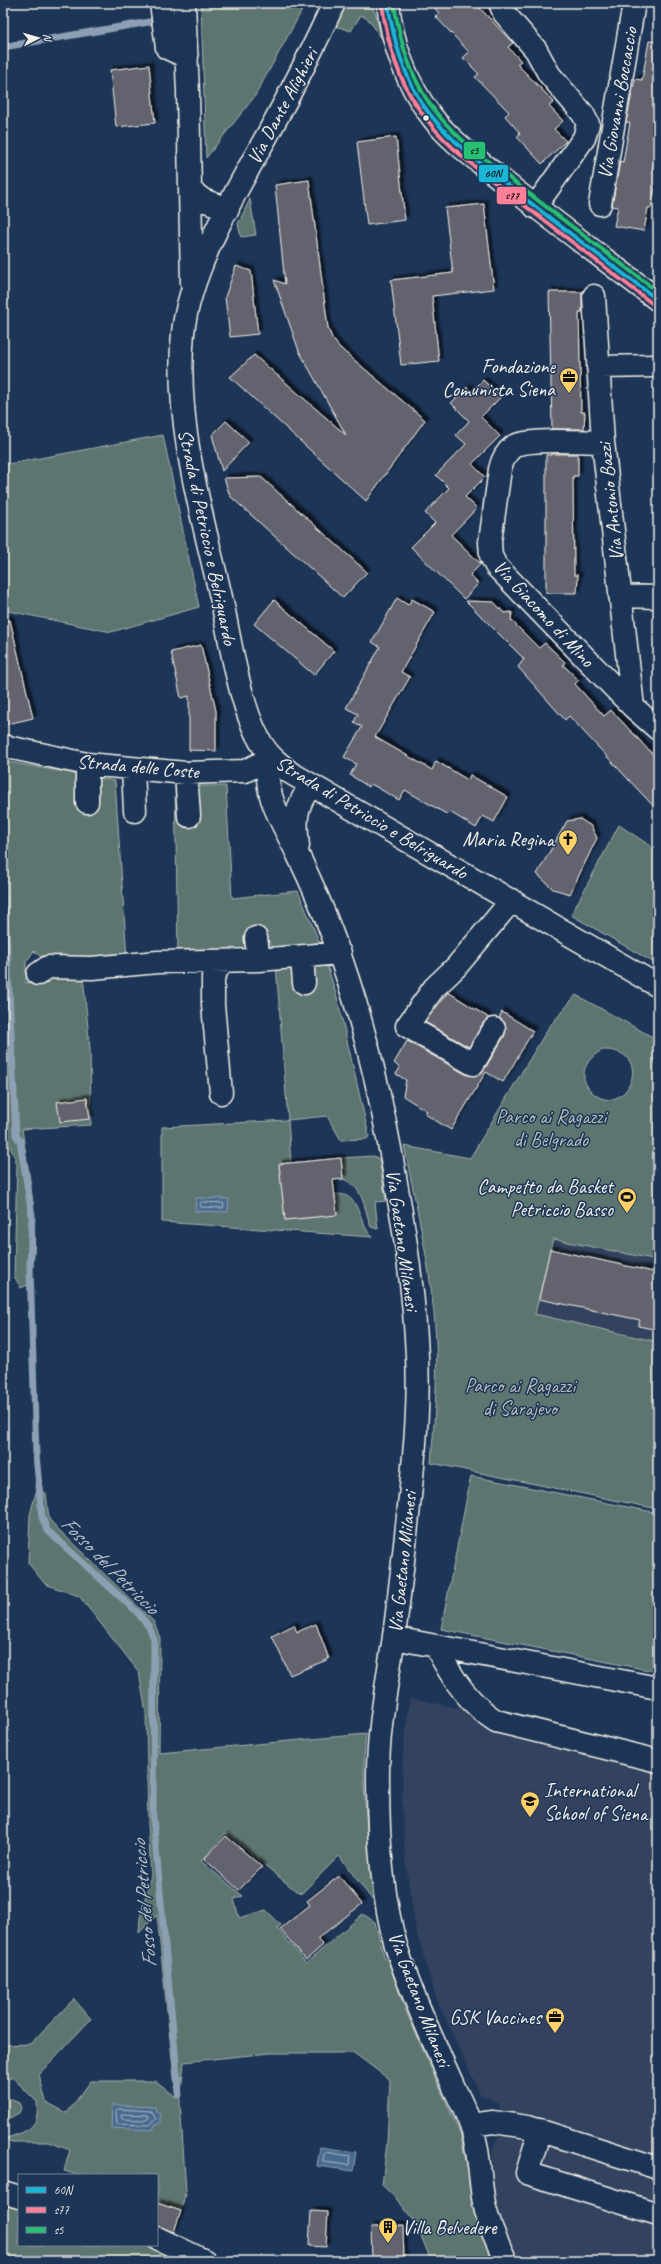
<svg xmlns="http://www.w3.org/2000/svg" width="661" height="2264" viewBox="0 0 661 2264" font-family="Caveat,sans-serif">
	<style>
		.built { fill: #32435e }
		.green { fill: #5d7470; stroke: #a8b2ac; fill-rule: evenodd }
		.water { fill: #496a8f; stroke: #8da0b3 }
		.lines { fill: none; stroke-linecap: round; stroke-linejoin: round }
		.shore { stroke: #b0bbc4; stroke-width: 1 }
		.stream { stroke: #8da0b3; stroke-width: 7 }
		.building { fill: #64636f; stroke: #f4f1e8; filter: url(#shadow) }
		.minor-casing { stroke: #f4f1e8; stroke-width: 25 }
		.minor { stroke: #1d3557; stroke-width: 22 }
		.bus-1-casing { stroke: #1d3557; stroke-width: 7 }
		.bus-2-casing { stroke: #1d3557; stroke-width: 7 }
		.bus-3-casing { stroke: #1d3557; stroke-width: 7 }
		.bus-1 { stroke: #1ab6d8; stroke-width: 4 }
		.bus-2 { stroke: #ff8098; stroke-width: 4 }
		.bus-3 { stroke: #26c172; stroke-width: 4 }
		.bus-dot { fill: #f4f1e8; stroke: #1d3557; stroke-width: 1.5 }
		.labels { text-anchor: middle; stroke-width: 3; stroke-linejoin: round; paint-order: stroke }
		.street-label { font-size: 20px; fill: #f4f1e8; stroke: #1d3557 }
		.poi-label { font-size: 20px; fill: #f4f1e8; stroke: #1d3557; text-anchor: end }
		.park-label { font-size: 20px; fill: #b8bfb8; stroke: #1d3557 }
		.water-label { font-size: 21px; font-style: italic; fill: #b8c2c9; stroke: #1d3557 }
		.line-badge { stroke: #1d3557; stroke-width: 1.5 }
		.pale-badge-label { font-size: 11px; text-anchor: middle; font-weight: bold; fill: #111 }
	</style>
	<defs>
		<filter id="shadow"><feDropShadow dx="3.5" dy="-3.5" stdDeviation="1" flood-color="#0009"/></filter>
	</defs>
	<rect width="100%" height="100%" fill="#1d3557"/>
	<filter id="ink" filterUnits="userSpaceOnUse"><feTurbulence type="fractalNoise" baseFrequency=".025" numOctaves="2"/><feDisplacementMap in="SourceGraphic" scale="8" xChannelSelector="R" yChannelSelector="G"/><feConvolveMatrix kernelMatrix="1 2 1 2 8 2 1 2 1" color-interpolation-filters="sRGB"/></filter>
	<g filter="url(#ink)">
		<!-- built -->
		<path class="built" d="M553,1239L658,1260V1342L535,1315Z
			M410,1698L658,1749V2261H517L508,2241L494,2196L492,2149L498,2137L514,2133L517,2118L502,2111L497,2103L480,2094L436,1998L416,1931L405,1859L402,1800L403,1750Z"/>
		<!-- green -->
		<path class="green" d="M201,3H306L255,96L206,158Z
			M346,3H370L375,12L382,39L369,20L361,15L351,31L335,26Z
			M250,199L256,235L241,237L238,224Z
			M163,435L199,607L111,632L3,610V465Z
			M3,761L115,781L127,958L47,962L34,951L26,962V983L50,976L83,975L90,1049L91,1125L22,1129C30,1182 41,1230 30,1284L21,1288L14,1276L17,1164L7,1139L3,1108Z
			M175,786H226L232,898L298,891L321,946L178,954Z
			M619,825L658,851V965L571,915Z
			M326,962L337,997L369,1136L367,1139L341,1140L327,1116L288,1120L291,1163L279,1165L285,1220L337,1215L335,1194C361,1193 357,1220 372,1237L162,1222V1127L288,1120L276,965Z
			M576,995L658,1040V1260L553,1239L535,1314L658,1342V1509L431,1463C434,1422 438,1382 436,1341C433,1276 417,1210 404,1146L470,1158L549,1027ZM603,1050C659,1049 624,1124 591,1091C576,1076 587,1057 603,1050Z
			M374,1156L379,1159L386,1201L375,1202L378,1229L371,1227C364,1209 364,1187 343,1179L341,1158Z
			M471,1476L658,1513V1672L441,1629Z
			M36,1492L46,1493L49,1519L58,1529L154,1622L160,1638L159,1753L366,1734C360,1791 369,1849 377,1906L339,1856L302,1893L296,1891L226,1833L201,1861L243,1896L234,1899L239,1918L266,1910L281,1925L277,1928L306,1963L363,1914L375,1922L385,1959L388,1960L405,2009L461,2136L475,2207L491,2261H431C417,2224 411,2212 382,2185L387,2143L390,2080L354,2053H270L184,2062L180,2103L186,2190L181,2211L157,2203V2175H78L64,2171L70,2150L48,2142H12L4,2139C26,2131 40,2130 37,2102L13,2078H3V2045L30,2044L74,1999L91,2019L39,2074L46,2102L67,2113L91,2081H156L176,2097L157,1915L139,1933L140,1918L151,1875L148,1824L146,1713L139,1672L79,1596L45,1584L28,1563L30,1515Z
			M3,2096L19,2103L21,2108L19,2113L4,2121Z
			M3,2193L19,2197V2245H157L205,2261H3Z"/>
		<!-- water -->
		<path class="water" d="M196,1198L229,1199L228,1212L195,1211Z
			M112,2105L155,2107L156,2112L160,2114V2123L155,2125L153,2130L111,2128Z
			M320,2147L356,2152L353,2171L317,2166Z"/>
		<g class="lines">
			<!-- shore -->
			<path class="shore" d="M202,1202L223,1203L224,1206L223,1208L201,1207L200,1204Z
				M118,2109L151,2111L156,2119L149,2125L117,2124L116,2111Z
				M123,2114L147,2115L149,2118L146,2120L122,2119L121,2116Z
				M325,2152L350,2156L349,2165L323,2162Z"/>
			<!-- stream -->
			<path class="stream" d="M3,47L155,21
				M3,869L16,1135L20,1141L32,1215L30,1267L36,1455L42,1517L47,1530L138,1613L149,1627L154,1639L153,1817L179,2095"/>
		</g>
		<!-- building -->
		<path class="building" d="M430,3H475L513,43L508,47L521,61L517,64L554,102L549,106L563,121L554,129L566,141L542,164L517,137L520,133L505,116L509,112L475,77L479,74L463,58L469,52L435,16L439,13Z
			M649,41L658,42V138L652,172L658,173L651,208H648L644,231L614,226L618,207L612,206L620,161L623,162L630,123L626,122L635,79L642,80Z
			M149,65L155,123L116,127L110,70Z
			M396,137L405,220L367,225L357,142Z
			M309,180L328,328L332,338L340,348L425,420L366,501L230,377L254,355L346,435L299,351L274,280L285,284L275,185Z
			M484,204L494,289L432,296L439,361L401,365L391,280L453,273L445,208Z
			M236,266L251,271L258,334L230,337L225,297Z
			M549,292H582V312H579L581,412H585L584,429H552Z
			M483,380L501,397L481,417L500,436L472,464L485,477L465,497L477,508L451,535L481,564L470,575L478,584L464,599L411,547L435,523L425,513L449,488L436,475L466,444L456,435L469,421L451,403L467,387L471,392Z
			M226,421L249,442L222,471L212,435Z
			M552,454H578V476H573L574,575H578L577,593H546V455H552Z
			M261,477L367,572L343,598L230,496L224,478Z
			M397,598L408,605L412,599L435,612L401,672L410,677L375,737L432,770L436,761L468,780L470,775L508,797L494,822L483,816L476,828L450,812L448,815L405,790L399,800L371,784L369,787L350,775L356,764L344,757L362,727L354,722L358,714L346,708L380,647L372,642Z
			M274,600L334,651L314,675L254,624Z
			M466,601L494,602L504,613L512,612L511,620L539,648L545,643L565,662L563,665L579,680L575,684L604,716L611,710L658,760V811L569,716L565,720L518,667L524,659Z
			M3,620H10L33,718L3,725Z
			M201,645L216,711V751L189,750V696L181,698L171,652Z
			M580,819L591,826L597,838L570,894L553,889L537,874L567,821Z
			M448,992L489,1018L483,1023L469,1047L425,1022Z
			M502,1012L533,1031L503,1082L486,1072L451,1130L425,1114L427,1111L403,1096L406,1080L396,1074L400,1068L394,1063L407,1041L467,1075H479L484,1070L505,1035V1023L499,1018Z
			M87,1098L90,1119L60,1122L57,1102Z
			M341,1158L343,1179L333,1180L337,1215L285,1220L279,1164Z
			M550,1249L658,1273V1330L638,1326L640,1320L539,1299Z
			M316,1624L329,1659L290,1675L272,1636L294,1625L297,1632Z
			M226,1836L262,1867L239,1890L204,1859Z
			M339,1876L362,1904L317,1939L323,1945L306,1960L280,1929L310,1905L307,1901Z
			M157,2203L181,2211L174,2232L157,2226Z
			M311,2211L328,2212L326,2247L309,2246Z
			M403,2226L404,2261H372L371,2227Z"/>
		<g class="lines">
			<!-- minor casing -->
			<g class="minor-casing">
				<path id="minor" d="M161,3L167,48L187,57
					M184,3L188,92L192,283
					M334,3C314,47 292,90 269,132C238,187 189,271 183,333C174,426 203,517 223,606C231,646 243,726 270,755C276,762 283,766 289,772L658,986
					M388,3C392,44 407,85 432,117C451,142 478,160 502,180C553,221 606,260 658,300
					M500,3L504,13L536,50L549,74L583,114L588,124L584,138L535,207
					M190,190L203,200L228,209
					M600,204L634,3
					M594,296L603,442L633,707
					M598,367L658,366
					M603,442C584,442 529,438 514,446C506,452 502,460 500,469L490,542L491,556L496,566L633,707L658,729
					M620,596L658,597
					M3,746L87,764L186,773L245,771L263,762L270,755
					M270,755C260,793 284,824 299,857C344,949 373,1054 391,1154C403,1221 414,1288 417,1356C420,1415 412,1476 406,1535C402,1571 398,1607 393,1643C386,1689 377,1736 378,1783C378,1834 382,1897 396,1946C411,1993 432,2038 452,2083C458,2097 466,2111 471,2126C480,2151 479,2177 484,2203C488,2223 497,2242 506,2261
					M87,764V802
					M133,769L135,811
					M186,773L189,816
					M298,846C295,819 295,807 311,785
					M256,938L259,960
					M302,957L304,983
					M38,974L48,967L92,968L158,962L259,960L340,953
					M494,1029L473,1064L407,1026L434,988L456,967L512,900
					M221,1093L213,1005V977L222,961
					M394,1638L658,1688
					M436,1646C450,1676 468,1703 496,1721L658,1761
					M471,2125L493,2122L528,2127L658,2168
					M540,2130L527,2173L658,2214
					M3,2192L19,2197
					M157,2238L205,2261"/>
			</g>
			<!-- minor -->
			<use href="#minor" class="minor"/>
			<!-- bus-1 casing -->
			<g class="bus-1-casing">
				<path id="bus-1" d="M388,3C393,39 403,74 423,105C446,138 478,161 509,186C558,225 608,262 658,300"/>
			</g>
			<!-- bus-2 casing -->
			<g class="bus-2-casing">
				<path id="bus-2" d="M382,4C387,41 397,78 419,109C442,143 475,167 507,192C556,230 605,267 654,305"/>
			</g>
			<!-- bus-3 casing -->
			<g class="bus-3-casing">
				<path id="bus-3" d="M394,3C399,38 409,73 429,103C451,135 483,157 513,181C561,219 610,255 658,292"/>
			</g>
			<!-- bus-1 -->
			<use href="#bus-1" class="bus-1"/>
			<!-- bus-2 -->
			<use href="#bus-2" class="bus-2"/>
			<!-- bus-3 -->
			<use href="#bus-3" class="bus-3"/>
		</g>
	</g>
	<!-- icons -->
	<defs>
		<g id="office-pin" transform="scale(1)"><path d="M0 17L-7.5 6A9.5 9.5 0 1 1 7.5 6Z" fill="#ffd166" stroke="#1d3557"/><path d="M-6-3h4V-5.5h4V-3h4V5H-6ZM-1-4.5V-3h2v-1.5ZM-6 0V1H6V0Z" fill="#111"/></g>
		<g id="church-pin" transform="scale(1)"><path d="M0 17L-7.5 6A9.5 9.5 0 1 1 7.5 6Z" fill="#ffd166" stroke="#1d3557"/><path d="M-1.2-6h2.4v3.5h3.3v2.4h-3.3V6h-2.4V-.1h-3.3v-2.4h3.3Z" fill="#111"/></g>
		<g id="stadium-pin" transform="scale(1)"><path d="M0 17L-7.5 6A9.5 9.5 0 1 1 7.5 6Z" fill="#ffd166" stroke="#1d3557"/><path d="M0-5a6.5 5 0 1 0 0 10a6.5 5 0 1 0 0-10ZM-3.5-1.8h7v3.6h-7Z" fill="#111"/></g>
		<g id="school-pin" transform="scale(1)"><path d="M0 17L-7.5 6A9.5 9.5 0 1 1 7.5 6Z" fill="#ffd166" stroke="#1d3557"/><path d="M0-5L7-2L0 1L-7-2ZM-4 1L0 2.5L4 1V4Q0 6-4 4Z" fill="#111"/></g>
		<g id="building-pin" transform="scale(1)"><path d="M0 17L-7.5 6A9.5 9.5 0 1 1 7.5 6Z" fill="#ffd166" stroke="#1d3557"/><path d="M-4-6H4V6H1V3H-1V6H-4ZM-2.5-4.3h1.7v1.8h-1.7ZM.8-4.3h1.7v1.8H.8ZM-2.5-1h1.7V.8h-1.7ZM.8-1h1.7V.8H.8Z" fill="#111"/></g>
	</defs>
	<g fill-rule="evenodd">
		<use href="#office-pin" x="569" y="377"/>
		<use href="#church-pin" x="568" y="839"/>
		<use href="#stadium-pin" x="627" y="1197"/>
		<use href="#school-pin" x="530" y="1801"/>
		<use href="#office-pin" x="555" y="2017"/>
		<use href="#building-pin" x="388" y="2227"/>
	</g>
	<!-- markers -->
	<circle class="bus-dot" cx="426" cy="118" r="3.5"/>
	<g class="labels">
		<!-- street labels -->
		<g class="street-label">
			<text transform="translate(617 103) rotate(-80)" y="7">Via Giovanni Boccaccio</text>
			<text transform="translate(282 106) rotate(-62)" y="7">Via Dante Alighieri</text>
			<text transform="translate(610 502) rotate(-96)" y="7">Via Antonio Bazzi</text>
			<text transform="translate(208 537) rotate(78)" y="7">Strada di Petriccio e Belriguardo</text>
			<text transform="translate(544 613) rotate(47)" y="7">Via Giacomo di Mino</text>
			<text transform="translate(138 766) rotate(5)" y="7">Strada delle Coste</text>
			<text transform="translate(372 817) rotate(31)" y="7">Strada di Petriccio e Belriguardo</text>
			<text transform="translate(403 1240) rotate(82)" y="7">Via Gaetano Milanesi</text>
			<text transform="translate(402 1562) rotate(-84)" y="7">Via Gaetano Milanesi</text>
			<text transform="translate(420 1999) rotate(69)" y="7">Via Gaetano Milanesi</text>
		</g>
		<!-- poi labels -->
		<g class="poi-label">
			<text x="555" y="373">Fondazione<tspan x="555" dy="23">Comunista Siena</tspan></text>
			<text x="554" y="846">Maria Regina</text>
			<text x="613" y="1193">Campetto da Basket<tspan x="613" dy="23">Petriccio Basso</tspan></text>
			<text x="544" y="1797" text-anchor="start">International<tspan x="544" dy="23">School of Siena</tspan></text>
			<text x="541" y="2024">GSK Vaccines</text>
			<text x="402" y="2234" text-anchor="start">Villa Belvedere</text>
		</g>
		<!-- park labels -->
		<g class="park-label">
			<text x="551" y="1123">Parco ai Ragazzi<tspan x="551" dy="23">di Belgrado</tspan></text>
			<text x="520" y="1392">Parco ai Ragazzi<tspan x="520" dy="23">di Sarajevo</tspan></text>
		</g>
		<!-- water labels -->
		<g class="water-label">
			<text transform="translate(110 1565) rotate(45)" y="7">Fosso del Petriccio</text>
			<text transform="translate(144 1904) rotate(-95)" y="7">Fosso del Petriccio</text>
		</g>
	</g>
	<g class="line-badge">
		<rect x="463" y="141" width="23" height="19" rx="4" fill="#26c172"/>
		<rect x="478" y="164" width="31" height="19" rx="4" fill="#1ab6d8"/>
		<rect x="496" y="186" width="31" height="19" rx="4" fill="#ff8098"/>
	</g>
	<g class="pale-badge-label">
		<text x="474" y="154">s5</text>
		<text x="493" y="177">60N</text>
		<text x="512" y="199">s77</text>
	</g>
	<!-- margin -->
	<rect width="661" height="2264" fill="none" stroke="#1d3557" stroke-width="16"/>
	<rect x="8" y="8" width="645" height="2248" fill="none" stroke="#f4f1e8" stroke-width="1.5" filter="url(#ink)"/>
	<!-- legend -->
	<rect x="18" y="2174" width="140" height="72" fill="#1d3557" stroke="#738091"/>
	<rect x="26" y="2187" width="20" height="6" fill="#1ab6d8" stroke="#738091"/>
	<text x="54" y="2194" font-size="12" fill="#f4f1e8">60N</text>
	<rect x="26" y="2207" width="20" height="6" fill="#ff8098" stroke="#738091"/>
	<text x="54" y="2214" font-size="12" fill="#f4f1e8">s77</text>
	<rect x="26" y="2227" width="20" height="6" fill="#26c172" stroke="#738091"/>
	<text x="54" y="2234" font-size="12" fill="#f4f1e8">s5</text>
	<!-- north arrow -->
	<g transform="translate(38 38) rotate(84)" stroke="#1d3557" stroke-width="3" paint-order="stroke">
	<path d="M0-3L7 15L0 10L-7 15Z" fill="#f4f1e8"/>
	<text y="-6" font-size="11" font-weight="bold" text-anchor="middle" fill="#f4f1e8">N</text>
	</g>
</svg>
